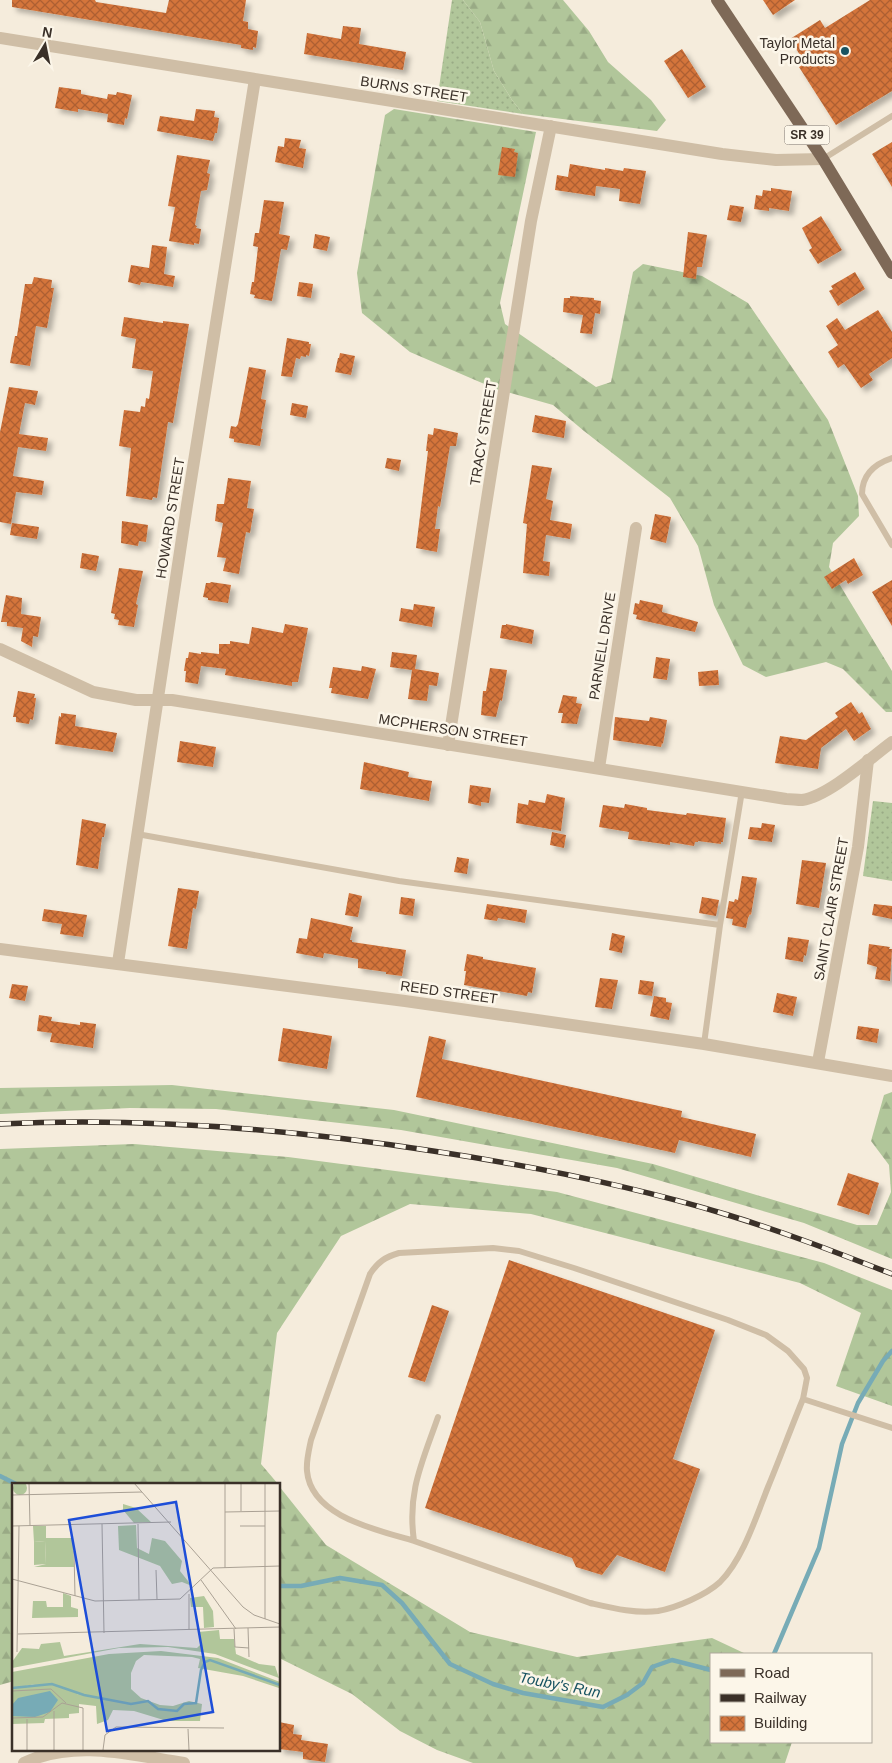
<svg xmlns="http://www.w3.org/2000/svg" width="892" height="1763" viewBox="0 0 892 1763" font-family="Helvetica,sans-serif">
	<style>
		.grass { fill: url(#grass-dots) }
		.forest { fill: url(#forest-firs) }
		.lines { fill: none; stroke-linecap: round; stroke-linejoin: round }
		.stream { stroke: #77abb6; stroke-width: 4.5 }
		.building { fill: url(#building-cross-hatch); filter: url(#shadow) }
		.service { stroke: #cfbea6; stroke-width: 6 }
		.minor { stroke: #cfbea6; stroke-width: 12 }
		.tertiary { stroke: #cfbea6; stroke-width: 12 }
		.primary { stroke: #7e6957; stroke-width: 12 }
		.rail-casing { stroke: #3a3028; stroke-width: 5.5 }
		.rail { stroke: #fcf6e9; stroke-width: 4; stroke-dasharray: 11; stroke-linecap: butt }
		.poi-dot { fill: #185361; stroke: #fcf6e9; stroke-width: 2 }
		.labels { text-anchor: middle; stroke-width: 5; stroke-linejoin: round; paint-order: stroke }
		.shield { fill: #fcf6e9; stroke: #746b62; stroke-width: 1 }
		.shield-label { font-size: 12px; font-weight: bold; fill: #3a3028 }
		.poi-label { font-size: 14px; fill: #3a3028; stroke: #fcf6e9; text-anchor: end }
		.street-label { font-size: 14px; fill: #3a3028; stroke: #fcf6e9 }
		.water-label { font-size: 15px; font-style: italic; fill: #185361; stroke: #fcf6e9 }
		.inset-river { fill: none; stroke: #77abb6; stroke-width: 2.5 }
		.inset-road { fill: none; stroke: #aaa194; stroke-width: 1 }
		.view { fill: #1d4ed8; fill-opacity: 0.15; stroke: #1d4ed8; stroke-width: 2.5 }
		.inset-edge { fill: none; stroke: #3a3028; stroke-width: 2.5 }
	</style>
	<defs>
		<pattern id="grass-dots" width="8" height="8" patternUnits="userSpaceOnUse" patternTransform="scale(1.25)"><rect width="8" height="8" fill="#b1c69a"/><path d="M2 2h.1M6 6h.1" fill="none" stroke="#99aa85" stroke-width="1.8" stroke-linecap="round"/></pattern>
		<pattern id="forest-firs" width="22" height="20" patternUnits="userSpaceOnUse" patternTransform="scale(1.25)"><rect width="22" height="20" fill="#b1c69a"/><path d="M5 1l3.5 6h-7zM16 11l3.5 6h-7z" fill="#99aa85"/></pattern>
		<pattern id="building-cross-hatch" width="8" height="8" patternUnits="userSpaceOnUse" patternTransform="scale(1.25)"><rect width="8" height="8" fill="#d4743b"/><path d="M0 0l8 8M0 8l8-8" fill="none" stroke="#ad6032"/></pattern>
		<filter id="shadow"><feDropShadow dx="4.5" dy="4.5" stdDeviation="2.5" flood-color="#0004"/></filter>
	</defs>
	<rect width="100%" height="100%" fill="#f5ecdc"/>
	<!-- grass -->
	<path class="grass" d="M452,0H463L480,22L494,71L512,100L523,114L437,101Z
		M873,801L892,803V881L863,876Z"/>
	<!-- forest -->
	<path class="forest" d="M463,0H563L589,31L608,62L651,100L666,120L657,131L523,114L512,100L494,71L480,22Z
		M394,109L536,132L500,303L505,324L596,387L611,382L633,272L643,264L702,276L748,303L828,420L858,496L859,516L833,543L829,567L892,671V712H886L843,669L826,662L766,677L743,665L714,605L698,546L670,498L584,431L553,405L496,389L410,352L362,313L357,273L385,115Z
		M172,1085L394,1110L653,1164L857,1225H877L891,1192L889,1165L871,1141L884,1095L892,1092V1259L804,1223L617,1168L401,1130L216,1109L130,1108L0,1114V1088Z
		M134,1144L288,1157L557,1192L824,1263L892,1290V1406L836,1386L861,1313L800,1283L531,1214L410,1204L341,1236L277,1333L261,1464L278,1484H14V1681L0,1685V1149Z
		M279,1486L326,1545L470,1632L577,1657L712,1638L746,1654H711V1742H792L785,1763H473L437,1750L400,1731L352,1694L279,1658Z"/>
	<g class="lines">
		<!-- stream -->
		<path class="stream" d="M0,1476L16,1484
			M279,1586H301L340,1578L382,1585L402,1603L450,1664L493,1684L523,1693L603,1707L627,1695L643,1683L652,1667L672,1660L711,1670
			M774,1654L819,1548L842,1444L858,1403L883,1361L892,1351"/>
	</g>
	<!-- building -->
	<path class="building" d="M12,0H95L96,2L166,13L169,0H246L243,21L248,22V29L258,31L256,48L253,47V50L241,48V45L12,7Z
		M763,0H795L773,15Z
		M870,0H892V91L836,125L799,67L805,63L790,39L820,20L825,28Z
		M343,26L361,28L359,44L406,52L403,70L304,54L307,33L341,39Z
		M682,49L706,87L688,98L664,61Z
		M59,87L81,90V94L107,99L108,94L116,95L117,92L132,95L127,119L125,118L124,125L107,122L108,114L78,109V112L55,108Z
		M196,109L215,111L214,117L219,118L217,133H215L213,141L157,131L160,116L194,121Z
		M285,138L301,140L299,148L306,149L303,168L275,162L278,146L284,147Z
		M892,142V187L872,154Z
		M502,147L515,149L514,152L518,153L515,177L498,175Z
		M177,155L210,160L207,173L210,174L207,190L201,191L195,225L197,226L196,228L201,229L199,244L194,243V245L169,241L175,207L168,206Z
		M570,164L605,170V168L623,171L624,168L646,171L640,204L619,201L620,189L596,186L595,196L555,190L557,175L568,177Z
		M771,188L792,191L789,211L769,208V211L754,209L756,195L762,196L763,190L771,191Z
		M264,200L284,202L279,234L290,236L287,250L281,249L272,301L254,298L255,295L250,294L252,282H254L258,247L253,246L255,233H259Z
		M730,205L744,207L741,222L727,220Z
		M821,216L842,250L818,264L809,250L812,248L802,228Z
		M688,232L707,235L702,267H697L696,279L683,277Z
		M315,234L330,237L327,251L313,248Z
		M152,245L167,247L164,274L175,276L173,287L141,282L140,285L128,282L131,265L149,268Z
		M855,272L865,289L838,306L829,291L833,289L831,286Z
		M34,277L52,280L51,288H54L47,328L36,326L30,366L10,363L15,336H17L25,284H32Z
		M299,282L313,284L311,298L297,296Z
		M570,296L594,298V300L601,301L600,314L595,313L592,334L580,333L583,315L563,312L564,298H570Z
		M878,310L892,332V358L869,374L873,380L861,388L844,364L838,368L828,352L838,345L826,326L837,318L845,330Z
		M124,317L163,323V321L189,324L173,423L168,422L157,498L153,497L152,500L126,496L131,448L119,446L124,410L140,412L141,406L145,407L146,398L149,399L153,371L132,368L136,339L121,336Z
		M287,338L309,342V344H311L309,356L306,355V357L301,356L300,359L296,358L292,377L281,376Z
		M340,353L355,356L351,375L335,372L338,358H339Z
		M249,367L266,370L261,399L266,400L261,429H263L260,446L234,442V439L229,438L231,426L236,427L238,424Z
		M9,387L38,391L35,405L25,403L19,434L48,438L46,451L18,447L13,476L44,481L42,495L16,492L11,524L0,522V432Z
		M292,403L308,406L306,418L290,415Z
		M535,415L566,421L564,438L532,432Z
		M434,428L458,433L456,446H450L440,507L438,506L435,529H440L437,552L416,548L428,451H426L428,434L433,435Z
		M387,458L401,460L399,471L385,468Z
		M532,465L552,468L546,499L553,501L550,520L572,524L570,539L546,535L543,561L550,562L549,576L523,573L527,524L523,523Z
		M228,478L251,481L247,508L254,509L250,533L246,532L239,574L223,571L226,558L217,557L223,523L215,521L217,504H224Z
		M655,514L671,517L666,543L650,539Z
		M122,521L148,525L146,542L139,541L138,546L121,543Z
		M12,523L39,527L37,539L10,535Z
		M82,553L99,556L96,571L80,568Z
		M854,558L863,575L848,584L846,580L832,589L824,577Z
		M119,568L143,571L136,604L138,605L134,627L118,625L119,620L114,619L115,614L111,613Z
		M892,580V626L872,592Z
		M211,582L231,585L228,603L208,600V598L203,597L206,583H210Z
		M6,595L22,598L21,614L41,617L38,637L33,636L32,647L21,641L23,628L7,626V622H1Z
		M640,600L663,605L662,612L698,622L695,632L636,619L637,615L633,614L635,603L639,604Z
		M414,604L435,607L432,627L399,621L401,608L413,610Z
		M285,624L308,628L298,682H292V686L225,675L226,669L201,666L198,684L185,682L186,671H184L186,658H188L189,652L201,654V652L219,654V644H230V641L249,644L252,627L283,633Z
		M506,624L534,630L532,644L500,638L502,625H506Z
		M392,652L417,655L415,669L439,673L437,686L429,685L427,701L408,699L412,670L390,667Z
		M656,657L670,659L667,680L653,678Z
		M362,666L376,669L368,699L331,693L332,688H329L333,667L361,671Z
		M490,668L507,670L502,701L500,700L496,717L481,715L483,691H486Z
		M718,670L719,685L699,686L698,672Z
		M18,691L35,694L34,698H36L33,720L30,719L29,724L16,722V717H13Z
		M563,695L577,697L576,703L582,704L577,724L561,723L563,713H558Z
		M851,702L859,714L862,712L871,729L854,741L846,729L821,748L818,769L775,763L780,736L806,740L838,717L835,713Z
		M61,713L76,715L75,726L117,733L113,752L55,744L59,716L61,717Z
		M615,717L649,721L650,717L667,720L663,744L662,743L661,747L613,740Z
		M180,741L216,747L213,767L177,762Z
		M364,762L409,772L408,777L432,781L429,801L360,789Z
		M470,785L491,788L489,803L481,802V806L468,803Z
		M547,794L565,798L561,831L516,823L518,803L528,805L529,800L545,803Z
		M625,804L647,808V810L686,815L687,813L726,818L723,842H721V844L698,841V842H695L694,846L670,842V845L628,839L629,832L599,827L603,805L624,808Z
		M82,819L106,824L104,837H102L98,869L76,865Z
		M762,823L775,825L772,842L748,839L750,827L761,828Z
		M552,832L566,835L564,848L550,845Z
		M457,857L469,859L467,874L454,872Z
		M802,860L826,863L819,908L796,904Z
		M742,876L757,878L751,915L750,914L748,918L746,928L732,925L733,919L726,918L729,901L734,902L735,899L738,900Z
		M178,888L199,891L196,909L193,908L187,949L168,946Z
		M349,893L362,896L358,917L345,915Z
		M401,897L415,899L413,916L399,914Z
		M702,897L719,900L716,916L699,913Z
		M487,904L527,910L525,923L498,918L497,921L484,919Z
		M874,904L892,906V919L872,915Z
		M44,909L87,915L83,937L60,934L62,924L42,921Z
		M311,918L353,927L350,940H352V942L406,950L402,976L386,974V972L358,968V959L324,953L323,958L296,953L299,938L307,939Z
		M612,933L625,936L622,953L609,950Z
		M788,937L809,940L806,956L804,955L803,962L785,959Z
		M869,944L890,947L889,949H892L890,981L875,979L877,967L867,964Z
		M467,954L483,957V959L536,968L532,993L528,992L527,996L464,985L466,971H464Z
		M600,978L618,980L612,1009L595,1007Z
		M640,980L654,982L652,996L638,994Z
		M12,984L28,986L25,1001L9,998Z
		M777,993L797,997L793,1016L773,1012Z
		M654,996L666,998V1002L672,1003L669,1020L650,1016Z
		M39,1015L52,1017L51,1021L80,1025V1022L96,1024L93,1048L50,1042L52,1033L37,1031Z
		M858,1026L879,1029L877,1043L856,1039Z
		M283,1028L332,1036L327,1069L278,1061Z
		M429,1036L446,1040L442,1059L682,1111L681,1117L756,1134L751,1157L679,1140L675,1153L416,1097Z
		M848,1173L879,1183L869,1215L837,1205Z
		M509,1260L715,1330L673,1459L700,1469L665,1572L617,1555L602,1575L576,1567L572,1558L425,1508Z
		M432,1305L449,1311L425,1382L408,1377Z
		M279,1722L294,1725L293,1734L302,1735L301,1740L328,1744L325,1762L303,1759V1752L279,1749Z"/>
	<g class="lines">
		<!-- service -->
		<path class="service" d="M823,159L892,116
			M892,458C874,464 862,475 862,494L892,545
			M137,834L399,881L720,925
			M704,1044L720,925L742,791
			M803,1399L892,1428
			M414,1541C378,1530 311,1517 307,1471C306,1461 309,1450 311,1440L370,1274C378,1262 385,1257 399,1253L493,1248L519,1251L574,1268L728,1320L766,1335L788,1351L804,1369L807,1378L803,1399C791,1428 780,1458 768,1487C756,1517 743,1559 720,1582C706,1595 676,1608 658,1611C636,1614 612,1608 590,1603L414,1541C407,1492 422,1463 438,1417"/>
		<!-- minor -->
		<path class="minor" d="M0,38L722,154L776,160L823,159
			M448,745L531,221L551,126
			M599,768L636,528
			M0,949L405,1001L704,1044L892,1076
			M118,963L187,505L255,79
			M818,1062L858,847L868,760
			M24,1763C75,1739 131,1755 184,1763"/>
		<!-- tertiary -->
		<path class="tertiary" d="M0,649L93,692L136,700H172L786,799C791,799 797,800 802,800C829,796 869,759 892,742"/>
		<!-- primary -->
		<path class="primary" d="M717,0L823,159L892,273"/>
		<!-- rail casing -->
		<g class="rail-casing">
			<path id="rail" d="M0,1124C145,1117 290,1129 433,1151C533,1166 632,1186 728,1215C784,1232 838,1253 892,1274"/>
		</g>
		<!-- rail -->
		<use href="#rail" class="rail"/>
	</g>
	<!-- markers -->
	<circle class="poi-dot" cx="845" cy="51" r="5"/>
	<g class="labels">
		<!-- shield labels -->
		<rect class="shield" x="784.5" y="125.5" width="45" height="19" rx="4"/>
		<g class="shield-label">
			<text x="807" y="139">SR 39</text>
		</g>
		<!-- poi labels -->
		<g class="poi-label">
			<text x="835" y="48">Taylor Metal<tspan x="835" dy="16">Products</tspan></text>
		</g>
		<!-- street labels -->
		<g class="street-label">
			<text transform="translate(414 89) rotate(9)" y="5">BURNS STREET</text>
			<text transform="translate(483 433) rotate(-81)" y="5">TRACY STREET</text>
			<text transform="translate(170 518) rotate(-81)" y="5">HOWARD STREET</text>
			<text transform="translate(602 646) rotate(-81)" y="5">PARNELL DRIVE</text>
			<text transform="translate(453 730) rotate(9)" y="5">MCPHERSON STREET</text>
			<text transform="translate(831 909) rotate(-80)" y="5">SAINT CLAIR STREET</text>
			<text transform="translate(449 992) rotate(8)" y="5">REED STREET</text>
		</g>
		<!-- water labels -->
		<g class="water-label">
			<text transform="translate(560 1685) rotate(11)" y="5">Touby's Run</text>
		</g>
	</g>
	<!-- overview -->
	<g transform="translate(12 1483)">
		<rect width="268" height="268" fill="#f5ecdc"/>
		<path d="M21,43H34V55H61L62,84H22L34,81L33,58L22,59ZM51,110L59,113V124L66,126V134L20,135L21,118H34L35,124H51ZM192,113L201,128L202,144L192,145L191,124H179L178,115Z" fill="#b1c69a"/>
		<path d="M1 5a7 7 0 1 1 14 0a7 7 0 1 1-14 0ZM111,21L124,25L139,39L122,40L111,27ZM124,42L125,65L137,71L140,55L153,58L170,78L168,88L180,103L170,99L160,101L148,83L107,67L106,43ZM33,58L34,81L22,82V59ZM207,147L208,156H222L224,171L247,181L263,183L267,195L203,171L156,164L107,165L0,185V179L10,165L27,166L29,161L48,159L52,173L128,161L185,165L189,161L186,149ZM149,168L206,175L268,199L267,205L231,193L186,185L188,176L180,174L132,172L124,178L119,190V206L129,215L148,222L161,223L177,218L190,221L188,238H155L122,228L101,227L96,237L85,241L84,223L67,221V212L23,201L0,206V189L97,171Z" fill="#b1c69a"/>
		<path d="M23,201L48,203L67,212V230L57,231V235L33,236L32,240L0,241V206Z" fill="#b1c69a"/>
		<path d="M38,208L46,217L38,229L23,234L0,233V222L6,215Z" fill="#77abb6"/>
		<path class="inset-river" d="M0,205L40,201L72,212L119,221L136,218L146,226L165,228L172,221L184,220L189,187L193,179L198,177L268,202"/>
		<path class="inset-road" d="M17,0L18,43M122,0L231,124L242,132L268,141M229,0V28M253,0V136M0,12L130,9M213,29L268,28M90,41L92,150M126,41L127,117M0,43L159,39M228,43H253M62,68L63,113M213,85V0M144,87L145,116M0,96L83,118L168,116L201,85L268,83M189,97L224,146M177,111V147M236,145L237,174M222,146L223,164L237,165M6,151L268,144M5,169L7,43M0,208L39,206L54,220M42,228V267M0,235L31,234L50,220L71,225V267M15,236V267M176,246L177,267M91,267L93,252L104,244L212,245"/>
		<path class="view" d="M164,19L201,229L95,248L57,37Z"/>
		<rect width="268" height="268" class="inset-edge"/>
	</g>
	<!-- legend -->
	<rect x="710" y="1653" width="162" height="90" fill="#fcf6e9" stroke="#aea79c"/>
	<rect x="720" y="1669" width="25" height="8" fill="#7e6957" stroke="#aea79c"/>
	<text x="754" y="1678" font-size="15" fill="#3a3028">Road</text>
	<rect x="720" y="1694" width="25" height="8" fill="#3a3028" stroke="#aea79c"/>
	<text x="754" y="1703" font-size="15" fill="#3a3028">Railway</text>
	<rect x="720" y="1716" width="25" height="15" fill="url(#building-cross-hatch)" stroke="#aea79c"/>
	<text x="754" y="1728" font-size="15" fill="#3a3028">Building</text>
	<!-- north arrow -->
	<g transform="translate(45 45) rotate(10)" stroke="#fcf6e9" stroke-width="4" paint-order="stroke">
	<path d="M0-4L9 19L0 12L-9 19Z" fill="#3a3028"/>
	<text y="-8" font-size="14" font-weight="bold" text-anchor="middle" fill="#3a3028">N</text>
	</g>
</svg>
